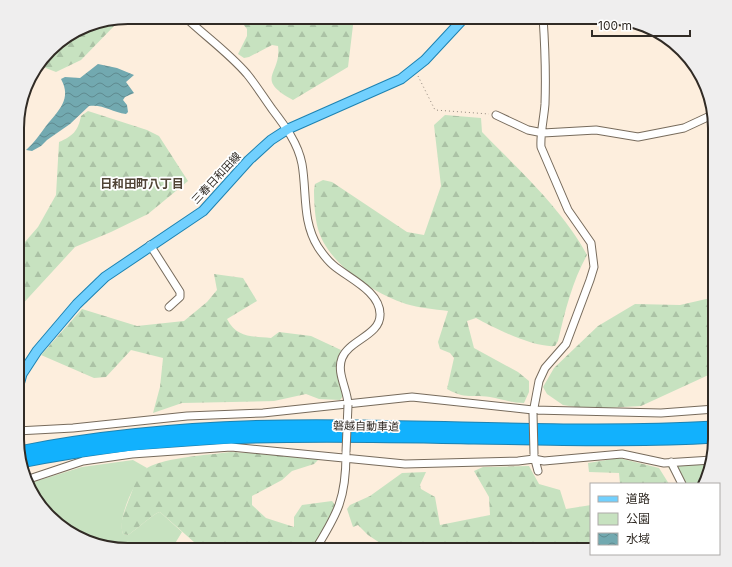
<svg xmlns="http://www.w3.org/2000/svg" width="732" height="567" viewBox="0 0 732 567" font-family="Inter,'Noto Sans JP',sans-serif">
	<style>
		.green { fill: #c7e2c0 }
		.forest { fill: url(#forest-firs) }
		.water { fill: url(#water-waves) }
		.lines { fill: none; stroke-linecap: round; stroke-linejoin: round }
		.minor-casing { stroke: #776b5c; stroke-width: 9 }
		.major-casing { stroke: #1d82b1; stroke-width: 11 }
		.highway-casing { stroke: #1d82b1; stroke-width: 13 }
		.path { stroke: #92887d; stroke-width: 1; stroke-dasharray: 1 3; stroke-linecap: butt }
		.minor { stroke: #fff; stroke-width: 7 }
		.major { stroke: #71d0fe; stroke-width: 9 }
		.highway { stroke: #12b1fd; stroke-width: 11 }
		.minor-bridge-casing { stroke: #776b5c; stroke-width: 9; stroke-linecap: butt }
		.minor-bridge { stroke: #fff; stroke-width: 7 }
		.labels { text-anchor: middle; stroke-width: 3.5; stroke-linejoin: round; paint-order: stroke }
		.street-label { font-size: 11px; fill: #312b25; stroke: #fff }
		.neighbourhood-label { font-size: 12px; font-weight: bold; fill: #504436; stroke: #fff }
		.rim { fill: none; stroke: #312b25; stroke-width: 2 }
	</style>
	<defs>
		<pattern id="forest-firs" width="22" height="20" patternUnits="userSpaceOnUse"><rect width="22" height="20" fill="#c7e2c0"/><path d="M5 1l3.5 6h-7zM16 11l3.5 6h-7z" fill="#abc2a5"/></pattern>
		<pattern id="water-waves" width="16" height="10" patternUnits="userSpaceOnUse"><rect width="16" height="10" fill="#72a9b0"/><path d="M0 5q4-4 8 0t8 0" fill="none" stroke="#5e8a8f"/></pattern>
	</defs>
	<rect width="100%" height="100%" fill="#fdeedd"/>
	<!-- green -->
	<path class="green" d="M712,458L705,484H679L666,464Z
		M133,460L147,468C135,481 117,517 123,534L128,535C136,530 154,513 160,512L182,532L171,550C130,550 87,552 55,522C45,513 37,499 29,488L27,484L82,467Z"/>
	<!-- forest -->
	<path class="forest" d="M243,17H354L348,67L293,100C253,78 282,75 278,46L272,45L249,57L244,58L238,54L247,36V29L239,19Z
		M116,19V24L81,60L56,72L38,65L55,44L92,23Z
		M88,111L147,130L159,136L188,181L148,214L111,232L75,247L18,309V250L38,227L56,195L59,142C73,136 78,131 81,116Z
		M445,115L481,118L482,132C518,169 563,210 587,255C572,282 565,311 558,341L555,346C534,348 494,328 476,318L467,321L474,348L518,372L529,381V392L524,403C512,403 502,399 490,397C470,394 467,400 447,389L454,358L450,353L440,349L438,342L448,311C434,309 419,308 406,304C373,293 328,264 318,229C315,218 314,202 314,190L315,184L323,180L332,182L407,232L424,235L441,186L434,125Z
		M214,274L243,278L257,301L227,319C237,338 251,336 271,338L279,332L311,336L341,350C334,368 337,377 343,396L340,400L319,399L306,394L274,401L182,403L153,413L160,387L163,358L131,350L106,377L94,378L41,355L82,309L137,326L184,321L207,302L217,290Z
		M715,297V372L641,406L588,409L563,405L547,394L543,387L554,368L598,326L635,304L680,305Z
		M231,452L321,457L314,464L292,471L282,480L252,496V505L266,518L294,527V517L302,505L332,501L336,506L312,550H203L160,512C154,513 136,530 128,535L123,534C119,523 124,513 128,502C133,491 136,474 147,468C166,457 209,455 231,452Z
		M619,458L659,468L669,484H620L619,473L589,472L588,463Z
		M529,466L539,484L560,490L566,509L591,505V550H428L380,543L368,535L358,525L353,527L347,509L350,505L370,496L402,473L426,472L420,485L421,489L435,497L440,525L490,515L489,497L474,471L483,467Z"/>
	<!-- water -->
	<path class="water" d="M98,64L117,68L134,75L126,82L134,93L125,97L123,100L127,105L128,112L126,114C112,112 103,104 89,106L70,124L47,140L41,146L32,151L26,150C35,142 40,134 46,126C59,110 72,99 61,79L65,77L80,78Z"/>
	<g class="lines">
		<!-- minor casing -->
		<g class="minor-casing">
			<path id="minor" d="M185,17C205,36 229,53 247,74C256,85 264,98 272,109C285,126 298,143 302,164C307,193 302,221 318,247C322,253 327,260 333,265C348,278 380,291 380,314C381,335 349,340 342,358C336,373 348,390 348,405
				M496,115L528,130L543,133L596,130L638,137L684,128L712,115
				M150,245L180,292V297L169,307
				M533,413L539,381L545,368L566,344L590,280L594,267L591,243L568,210L541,147C540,134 544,118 545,104C546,75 545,46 543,17
				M17,431L73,428L187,416L263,413L412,397L533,410L661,413L715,409
				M534,456L538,471
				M671,462L682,484
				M26,480L83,461L132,454L231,447L405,464L518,461L534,459L544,461L622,454L664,463L712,460
				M315,550C338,513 346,498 346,454"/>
		</g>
		<!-- major casing -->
		<g class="major-casing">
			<path id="major" d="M17,392L22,374L37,351L77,304L105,277L203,211L249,160L271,140L288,129L401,79L425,60L465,17"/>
		</g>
		<!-- highway casing -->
		<g class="highway-casing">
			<path id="highway" d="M19,452C129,430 241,424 354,426C474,427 595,434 715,427
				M21,462C171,431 322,435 474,438C554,439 635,442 715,437"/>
		</g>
		<!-- path -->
		<path class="path" d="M418,76L435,110L489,114"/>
		<!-- minor -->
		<use href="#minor" class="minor"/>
		<!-- major -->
		<use href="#major" class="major"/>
		<!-- highway -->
		<use href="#highway" class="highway"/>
		<!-- minor-bridge casing -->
		<g class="minor-bridge-casing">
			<path id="minor-bridge" d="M533,413L534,454
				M346,452L348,405"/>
		</g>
		<!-- minor-bridge -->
		<use href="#minor-bridge" class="minor-bridge"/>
	</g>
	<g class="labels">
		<!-- street labels -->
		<g class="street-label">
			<text transform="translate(216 178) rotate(-47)" y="4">三春日和田線</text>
			<text transform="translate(366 426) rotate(1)" y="4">磐越自動車道</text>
		</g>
		<!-- neighbourhood labels -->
		<g class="neighbourhood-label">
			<text x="142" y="188">日和田町八丁目</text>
		</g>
	</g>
	<!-- crop -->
	<path d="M0 0H732V567H0ZM128 24H604A104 104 0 0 1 708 128V439A104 104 0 0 1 604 543H128A104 104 0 0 1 24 439V128A104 104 0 0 1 128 24Z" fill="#efeeee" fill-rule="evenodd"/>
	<path class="rim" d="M128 24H604A104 104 0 0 1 708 128V439A104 104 0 0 1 604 543H128A104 104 0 0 1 24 439V128A104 104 0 0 1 128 24Z"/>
	<!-- legend -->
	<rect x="590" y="483" width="130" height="72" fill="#ffffff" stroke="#adaaa8"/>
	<rect x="598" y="496" width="20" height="6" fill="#71d0fe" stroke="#adaaa8"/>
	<text x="626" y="503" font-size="12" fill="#312b25">道路</text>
	<rect x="598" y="513" width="20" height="12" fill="#c7e2c0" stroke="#adaaa8"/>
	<text x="626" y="523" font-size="12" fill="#312b25">公園</text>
	<rect x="598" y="533" width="20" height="12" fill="url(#water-waves)" stroke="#adaaa8"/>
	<text x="626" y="543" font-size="12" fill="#312b25">水域</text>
	<!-- scale -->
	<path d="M592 30v6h98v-6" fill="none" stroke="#312b25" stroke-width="2"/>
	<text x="598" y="30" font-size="12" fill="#312b25" stroke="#ffffff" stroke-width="3" paint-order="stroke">100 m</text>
</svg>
